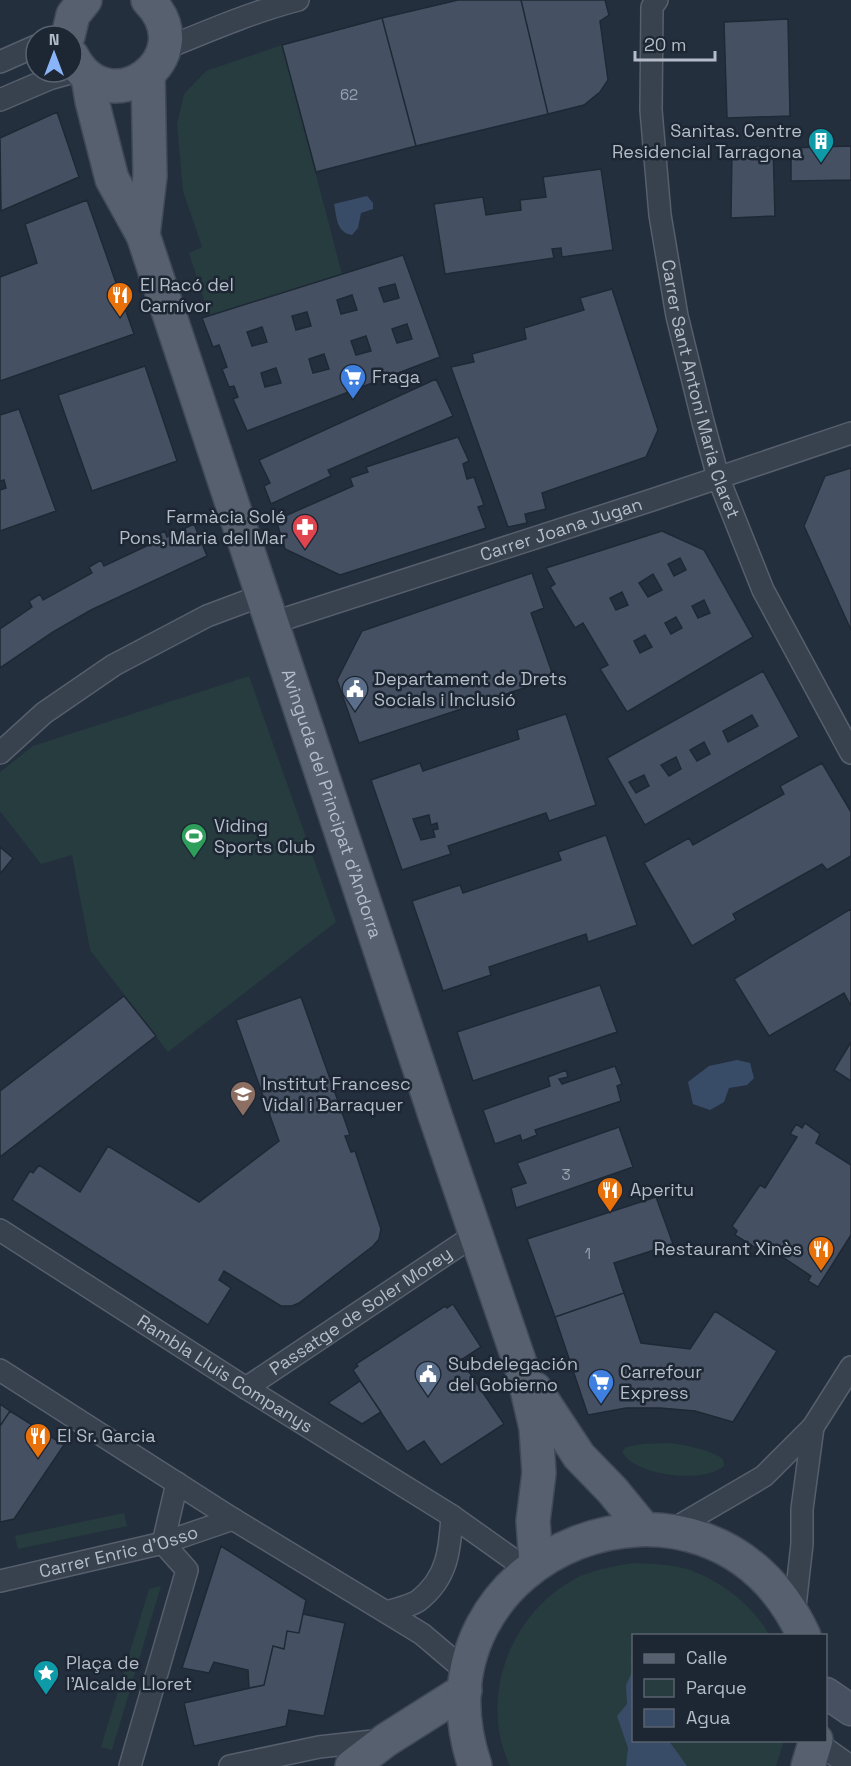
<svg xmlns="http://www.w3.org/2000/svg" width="851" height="1766" viewBox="0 0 851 1766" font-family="'Space Grotesk',sans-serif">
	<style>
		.green { fill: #263c3f }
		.water { fill: #394c67 }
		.building { fill: #455162; stroke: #1f2835; stroke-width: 1.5; fill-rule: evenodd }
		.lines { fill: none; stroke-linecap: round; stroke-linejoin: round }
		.minor-casing { stroke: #565f6c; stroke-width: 24 }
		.secondary-casing { stroke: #565f6c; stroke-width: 33 }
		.primary-casing { stroke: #414a57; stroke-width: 36 }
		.minor { stroke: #38414e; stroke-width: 21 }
		.secondary { stroke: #465061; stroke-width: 30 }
		.primary { stroke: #56606e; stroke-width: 33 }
		.labels { text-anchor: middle; stroke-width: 5; stroke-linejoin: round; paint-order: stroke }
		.number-label { font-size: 15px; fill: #98a1af }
		.poi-label { font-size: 18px; fill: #b4bcc9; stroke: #1d2633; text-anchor: start }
		.street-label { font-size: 18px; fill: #b4bcc9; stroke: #1d2633 }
	</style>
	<rect width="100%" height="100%" fill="#242f3e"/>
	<!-- green -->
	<path class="green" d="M282,45L342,274L209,316L189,253L202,247L183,191L177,124L184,94L206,71Z
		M249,676L336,922L168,1052L90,950L72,855L41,864L0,811V772L33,746Z
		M671,1443C688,1446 709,1449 723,1459L724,1466C704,1484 635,1476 622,1452L626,1447L643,1444Z
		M124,1513L127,1526L18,1549L15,1536Z
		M634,1563C652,1564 672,1564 690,1570C722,1582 753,1605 769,1635L634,1636V1740L784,1741L776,1766H510C477,1697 512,1608 581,1576C598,1569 615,1566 634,1563Z
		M161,1586L112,1750L101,1747L149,1589Z"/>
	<!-- water -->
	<path class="water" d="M367,196L373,203V209L361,213L358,228L352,235C336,232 337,218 334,204Z
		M737,1060L750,1063L754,1078L747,1085L729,1088L724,1102L710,1110L693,1104L688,1082L709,1066Z
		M633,1652L634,1740L669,1741L687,1766H626L628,1748L617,1716L627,1704L626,1685L632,1672L631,1655Z"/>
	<!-- building -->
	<path class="building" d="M458,0H521L548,114L416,146L382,18Z
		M521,0H605L609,15L600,21L608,80L600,92L584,105L548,114Z
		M382,18L416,146L316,172L282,45Z
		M788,19L790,116L727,118L724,22Z
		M57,112L79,177L1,211L0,138Z
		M773,146L775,216L731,218L732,148Z
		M851,146V180L791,181V148Z
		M601,169L613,250L562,257L561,248L552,249L554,258L445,274L434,204L483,197L486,215L521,210L520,200L546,197L543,177Z
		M87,200L134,334L0,381V277L37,263L25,224Z
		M403,255L440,357L247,431L233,399L238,397L234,386L229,387L222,369L227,367L219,345L213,347L202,318ZM395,284L399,298L384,302L379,288ZM352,295L357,310L341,314L337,300ZM307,312L311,326L296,330L292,316ZM407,324L412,339L397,343L392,329ZM262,327L267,342L252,346L247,332ZM366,336L371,351L356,355L351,341ZM324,354L329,369L313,373L309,359ZM276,368L281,383L265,387L261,373Z
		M612,289L658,430L646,457L542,493L546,509L525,514L527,523L508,527L451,367L474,362L472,354L526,339L524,328L584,310L580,298Z
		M145,366L177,461L92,491L58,395Z
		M436,379L453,416L328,470L331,476L271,504L264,486L270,483L259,460Z
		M19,409L56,511L0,531V490L6,488L4,480L0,481V415Z
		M458,437L469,461L463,464L467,479L474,477L484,505L478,507L486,528L340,575L285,549L276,520L353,486L350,478L368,472L366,467Z
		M851,468V630L804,526L825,476Z
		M194,524L207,556L91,610L53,632L0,668V629L32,607L29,601L40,594L43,600L92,573L89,567L101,560L104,566L157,541L155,536L165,531L167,537Z
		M662,531L704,550L753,637L627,712L600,669L608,665L583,623L575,628L550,587L555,584L546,568ZM680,558L686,570L674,576L668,564ZM653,574L662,590L648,597L639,583ZM622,592L628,605L616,610L610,598ZM704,600L710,613L698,618L692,606ZM676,617L682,628L671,634L665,623ZM645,635L652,647L640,653L634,641Z
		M532,573L544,608L531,613L554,678L359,743L337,680L362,631Z
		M763,671L799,737L645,825L607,758ZM752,715L758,726L728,742L723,731ZM704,742L710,754L697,761L690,750ZM676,757L681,769L669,776L661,765ZM644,775L649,786L636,793L629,782Z
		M566,714L596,805L549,821L546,813L448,846L451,854L402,870L371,780L420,763L423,771L519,739L517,730ZM429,815L431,825L437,823L438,829L433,830L435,837L421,840L413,819Z
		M822,763L851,812V856L827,870L822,864L733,914L736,920L692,946L644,863L689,838L693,845L784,794L780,786Z
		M606,835L637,925L588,942L586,934L489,967L491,975L443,991L412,901L460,885L463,893L561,860L558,852Z
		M0,847L13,858L0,874Z
		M851,909V1006L844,993L769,1036L734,979Z
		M600,985L617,1032L473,1081L457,1032Z
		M124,996L156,1036L0,1157V1091Z
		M301,997L350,1135L345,1136L351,1152L355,1151L381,1229L379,1239L373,1246L299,1303L292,1306H281L224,1271L219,1280L231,1288L208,1325L12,1200L30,1171L33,1173L39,1165L80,1192L108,1146L199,1202L279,1141L236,1020Z
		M851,1042V1081L834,1070Z
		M615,1066L622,1084L617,1086L621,1101L535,1130L537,1135L522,1141L520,1135L495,1144L483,1110L550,1086L548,1077L566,1070L568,1077L559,1079L562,1084Z
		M805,1123L820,1134L816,1143L851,1165V1235L818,1287L808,1281L811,1276L760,1242L756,1248L735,1235L737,1231L732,1226L760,1185L765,1188L797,1137L790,1134L796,1124L802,1128Z
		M619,1127L633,1167L516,1208L511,1188L526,1183L517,1163Z
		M656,1197L673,1244L614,1263L624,1293L555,1317L527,1239Z
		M624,1293L641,1343L690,1349L715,1311L777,1351L733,1422L695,1411L660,1408H626L588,1415L555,1317Z
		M453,1304L481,1347L461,1360L504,1424L441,1465L424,1441L407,1452L353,1370L358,1366L356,1364L445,1306L447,1308Z
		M360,1381L381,1412L362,1424L328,1403Z
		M0,1404L10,1411L0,1426Z
		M10,1411L64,1445L14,1519L0,1522V1426Z
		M221,1546L306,1600L299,1633L287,1631L284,1649L273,1646L264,1685L249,1688L248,1670L214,1662L209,1673L182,1668Z
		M303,1614L345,1623L324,1716L289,1710L286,1726L194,1746L184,1703L264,1685L273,1646L284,1649L287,1631L299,1633Z"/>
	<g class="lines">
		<!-- minor casing -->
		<g class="minor-casing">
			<g id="minor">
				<path id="s1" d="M657,0L652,7L651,110L660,215L677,316L703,422L718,477L763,590L851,753"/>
				<path d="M164,49C208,31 252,12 298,0"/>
				<path d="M0,62L36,46"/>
				<path d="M0,100L49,79L81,70"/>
				<path id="s2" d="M272,623L652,500L851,433"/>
				<path d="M0,753L44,713L114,665L207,616L263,595"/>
				<path id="s3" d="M0,1230L246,1388L452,1516L528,1570"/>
				<path d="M0,1370L233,1519L422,1634L468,1673"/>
				<path id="s4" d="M246,1388L476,1234"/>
				<path d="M670,1531L764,1476L813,1427L851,1367"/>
				<path d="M163,1543L177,1483"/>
				<path id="s5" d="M0,1581L163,1543L233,1519"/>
				<path d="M387,1612C396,1609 410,1606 418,1601C448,1578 450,1549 452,1516"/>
				<path d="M794,1615L802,1544V1509L813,1427"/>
				<path d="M815,1741L850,1766"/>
				<path d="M130,1766L187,1570L163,1543"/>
				<path d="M230,1766L319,1747L382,1740"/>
			</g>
		</g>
		<!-- secondary casing -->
		<g class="secondary-casing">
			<path id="secondary" d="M826,1693L851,1710"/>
		</g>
		<!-- primary casing -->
		<g class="primary-casing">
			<g id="primary">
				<path d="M68,36L73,15L85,0"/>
				<path d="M72,56C108,127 205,57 148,0"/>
				<path id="s6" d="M88,77L92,101L112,179L143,235L435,1115L523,1372L536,1428L539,1473L533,1521L536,1564"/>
				<path d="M143,235L150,176L148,75"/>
				<path d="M535,1389L579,1456L612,1490L644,1529"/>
				<path d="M352,1766L386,1740L465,1690"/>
				<path d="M475,1766C402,1550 710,1430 804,1636"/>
				<path d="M808,1766L816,1740"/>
			</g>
		</g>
		<!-- minor -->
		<use href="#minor" class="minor"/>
		<!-- secondary -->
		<use href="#secondary" class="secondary"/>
		<!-- primary -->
		<use href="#primary" class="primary"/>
	</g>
	<!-- icons -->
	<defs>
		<g id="building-pin" transform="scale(1.35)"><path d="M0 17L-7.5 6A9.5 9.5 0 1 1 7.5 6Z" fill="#0f9aa8" stroke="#1d2633"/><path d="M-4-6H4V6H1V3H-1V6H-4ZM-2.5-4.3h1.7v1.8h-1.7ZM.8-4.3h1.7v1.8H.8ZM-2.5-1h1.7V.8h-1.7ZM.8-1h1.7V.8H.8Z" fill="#fff"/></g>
		<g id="restaurant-pin" transform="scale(1.35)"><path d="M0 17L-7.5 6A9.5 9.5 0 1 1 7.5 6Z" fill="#e8710a" stroke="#1d2633"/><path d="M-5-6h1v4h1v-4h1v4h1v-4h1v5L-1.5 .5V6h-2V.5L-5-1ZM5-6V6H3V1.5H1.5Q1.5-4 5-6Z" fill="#fff"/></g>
		<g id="supermarket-pin" transform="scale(1.35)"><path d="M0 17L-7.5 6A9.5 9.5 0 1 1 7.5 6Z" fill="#3f7fe0" stroke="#1d2633"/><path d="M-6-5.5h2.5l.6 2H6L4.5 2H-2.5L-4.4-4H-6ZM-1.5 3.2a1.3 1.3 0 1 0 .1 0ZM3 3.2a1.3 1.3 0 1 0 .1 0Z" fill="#fff"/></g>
		<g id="pharmacy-pin" transform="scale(1.35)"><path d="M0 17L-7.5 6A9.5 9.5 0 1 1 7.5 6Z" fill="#e0444e" stroke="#1d2633"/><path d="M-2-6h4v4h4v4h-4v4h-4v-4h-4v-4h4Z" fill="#fff"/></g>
		<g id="civic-pin" transform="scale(1.35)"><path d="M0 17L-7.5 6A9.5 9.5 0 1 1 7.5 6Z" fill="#5c6f8a" stroke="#1d2633"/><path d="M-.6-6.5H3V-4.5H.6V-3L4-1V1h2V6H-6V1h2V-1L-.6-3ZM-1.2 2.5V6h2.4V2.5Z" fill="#fff"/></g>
		<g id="stadium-pin" transform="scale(1.35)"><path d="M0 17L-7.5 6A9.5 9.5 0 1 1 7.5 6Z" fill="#2e9e5b" stroke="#1d2633"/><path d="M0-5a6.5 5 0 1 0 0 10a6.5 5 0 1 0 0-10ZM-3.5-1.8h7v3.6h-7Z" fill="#fff"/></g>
		<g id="school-pin" transform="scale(1.35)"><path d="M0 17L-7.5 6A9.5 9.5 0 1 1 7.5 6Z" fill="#8d6e63" stroke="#1d2633"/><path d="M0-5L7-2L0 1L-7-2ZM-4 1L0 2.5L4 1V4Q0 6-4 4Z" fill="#fff"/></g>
		<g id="sight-pin" transform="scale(1.35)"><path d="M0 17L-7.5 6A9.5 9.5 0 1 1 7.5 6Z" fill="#0f9aa8" stroke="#1d2633"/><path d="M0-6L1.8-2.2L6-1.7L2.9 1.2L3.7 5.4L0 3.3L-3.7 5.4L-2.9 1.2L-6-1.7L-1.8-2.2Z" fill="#fff"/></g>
	</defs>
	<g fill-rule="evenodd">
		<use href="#building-pin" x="821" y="141"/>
		<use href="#restaurant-pin" x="120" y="295"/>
		<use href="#supermarket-pin" x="353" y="377"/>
		<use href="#pharmacy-pin" x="305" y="527"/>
		<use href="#civic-pin" x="355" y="689"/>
		<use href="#stadium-pin" x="194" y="836"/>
		<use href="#school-pin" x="243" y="1094"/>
		<use href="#restaurant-pin" x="610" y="1190"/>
		<use href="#restaurant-pin" x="821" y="1249"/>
		<use href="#civic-pin" x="428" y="1374"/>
		<use href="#supermarket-pin" x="601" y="1382"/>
		<use href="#restaurant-pin" x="38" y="1436"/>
		<use href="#sight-pin" x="46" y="1673"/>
	</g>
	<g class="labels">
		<!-- number labels -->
		<g class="number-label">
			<text x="349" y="100">62</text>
			<text x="566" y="1180">3</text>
			<text x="588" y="1259">1</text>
		</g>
		<!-- poi labels -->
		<g class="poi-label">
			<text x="802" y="137" text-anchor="end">Sanitas. Centre<tspan x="802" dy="21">Residencial Tarragona</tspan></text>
			<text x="140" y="291">El Racó del<tspan x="140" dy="21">Carnívor</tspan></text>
			<text x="372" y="383">Fraga</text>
			<text x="286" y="523" text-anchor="end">Farmàcia Solé<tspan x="286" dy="21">Pons, Maria del Mar</tspan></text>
			<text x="374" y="685">Departament de Drets<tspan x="374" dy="21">Socials i Inclusió</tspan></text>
			<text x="214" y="832">Viding<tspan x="214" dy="21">Sports Club</tspan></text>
			<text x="262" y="1090">Institut Francesc<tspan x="262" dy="21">Vidal i Barraquer</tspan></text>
			<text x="630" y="1196">Aperitu</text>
			<text x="802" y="1255" text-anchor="end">Restaurant Xinès</text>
			<text x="448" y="1370">Subdelegación<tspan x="448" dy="21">del Gobierno</tspan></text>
			<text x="620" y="1378">Carrefour<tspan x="620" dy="21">Express</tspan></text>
			<text x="57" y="1442">El Sr. Garcia</text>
			<text x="66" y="1669">Plaça de<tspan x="66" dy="21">l'Alcalde Lloret</tspan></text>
		</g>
		<!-- street labels -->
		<g class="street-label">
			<text dy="6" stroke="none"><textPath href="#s1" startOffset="396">Carrer Sant Antoni Maria Claret</textPath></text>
			<text dy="6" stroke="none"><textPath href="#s2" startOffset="304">Carrer Joana Jugan</textPath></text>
			<text dy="6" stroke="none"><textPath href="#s6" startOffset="768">Avinguda del Principat d'Andorra</textPath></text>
			<text dy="6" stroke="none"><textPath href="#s4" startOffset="138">Passatge de Soler Morey</textPath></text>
			<text dy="6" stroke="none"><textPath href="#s3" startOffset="267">Rambla Lluis Companys</textPath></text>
			<text dy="6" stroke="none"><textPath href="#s5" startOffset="122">Carrer Enric d'Osso</textPath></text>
		</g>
	</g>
	<!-- legend -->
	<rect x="632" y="1634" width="195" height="108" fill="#1d2633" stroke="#59626f" stroke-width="1.5"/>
	<rect x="644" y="1654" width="30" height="9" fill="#56606e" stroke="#59626f" stroke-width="1.5"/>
	<text x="686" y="1664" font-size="18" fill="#b4bcc9">Calle</text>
	<rect x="644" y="1679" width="30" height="18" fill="#263c3f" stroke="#59626f" stroke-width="1.5"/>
	<text x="686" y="1694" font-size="18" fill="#b4bcc9">Parque</text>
	<rect x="644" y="1709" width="30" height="18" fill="#394c67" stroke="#59626f" stroke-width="1.5"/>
	<text x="686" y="1724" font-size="18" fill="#b4bcc9">Agua</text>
	<!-- north arrow -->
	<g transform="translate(54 54)"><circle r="28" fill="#1d2633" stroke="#59626f" stroke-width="1.5"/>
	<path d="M0-4.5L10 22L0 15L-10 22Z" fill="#8ab4f8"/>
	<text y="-9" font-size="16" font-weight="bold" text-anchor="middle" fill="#b4bcc9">N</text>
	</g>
	<!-- scale -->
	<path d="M635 51v9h80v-9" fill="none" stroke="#b4bcc9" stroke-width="3"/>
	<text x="644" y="51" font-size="18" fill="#b4bcc9" stroke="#1d2633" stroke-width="4.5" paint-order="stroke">20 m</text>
</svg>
